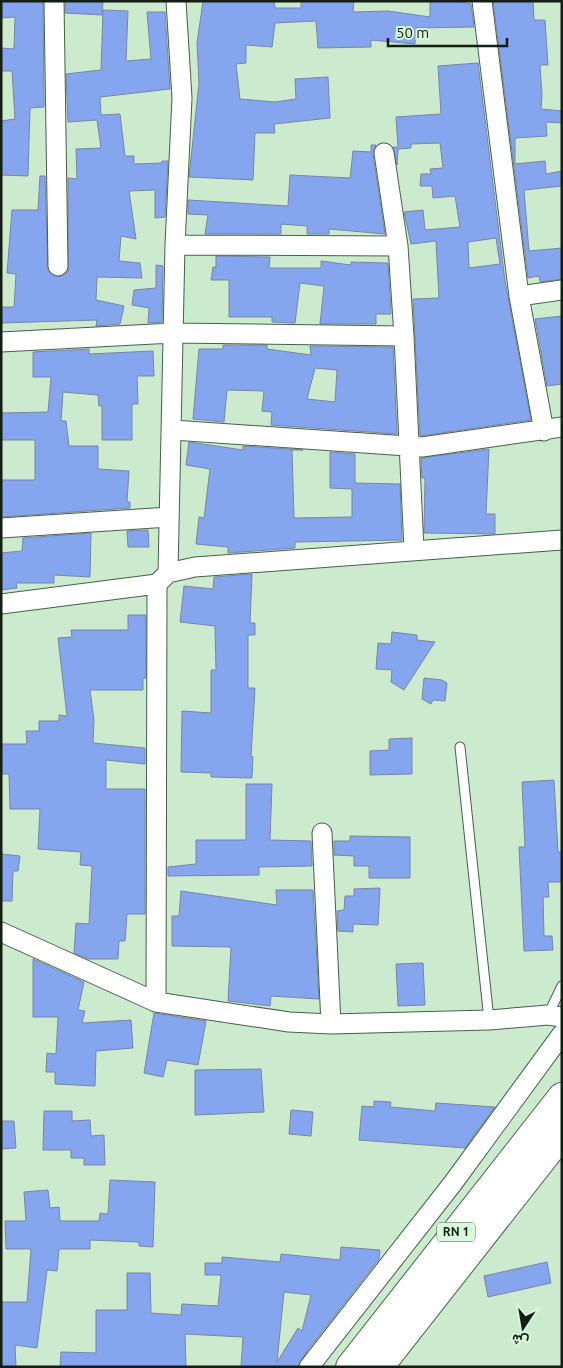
<svg xmlns="http://www.w3.org/2000/svg" width="563" height="1368" viewBox="0 0 563 1368" font-family="Ubuntu,Vazirmatn,sans-serif">
	<style>
		.building { fill: #85a5ef; stroke: #7886a5; fill-rule: evenodd }
		.lines { fill: none; stroke-linecap: round; stroke-linejoin: round }
		.lane-casing { stroke: #466048; stroke-width: 11 }
		.street-casing { stroke: #466048; stroke-width: 21 }
		.highway-casing { stroke: #466048; stroke-width: 30 }
		.lane { stroke: #fff; stroke-width: 9 }
		.street { stroke: #fff; stroke-width: 19 }
		.highway { stroke: #fff; stroke-width: 28 }
		.labels { text-anchor: middle; stroke-width: 4; stroke-linejoin: round; paint-order: stroke }
		.shield { fill: #d9f7da; stroke: #4f604f; stroke-width: 1 }
		.shield-label { font-size: 12px; font-weight: bold; fill: #141f14 }
	</style>
	<rect width="100%" height="100%" fill="#cceacd"/>
	<!-- building -->
	<path class="building" d="M1,1H43L44,107L30,108L28,176L1,175V121L15,119L12,71H1V48L14,49L15,17L1,18Z
		M65,1H103L102,15L65,13Z
		M203,1H274L275,8H301V1H354L353,12L388,11L430,17V1H456L471,4L474,27L416,28L415,44L371,40V47L318,48L316,21L275,23L272,47L246,45V63L236,64L240,99L275,102L296,99L295,79L328,77L330,118L274,124L275,133H255L253,180L189,177L199,83L197,43Z
		M493,1H533L534,20H545L548,65H540L542,95L541,109L562,111V123L546,122L547,136L515,138V164L545,161L546,174L562,171V186L524,190L529,251L562,248V279L540,282L539,276L528,278Z
		M103,10L128,11L126,61L151,59L147,12H165L170,89L100,97L101,115L120,114L125,156H134V164L162,163V161H168L165,217L155,218V190L129,191L136,239L121,236L119,261L140,263L142,278L97,277L96,300L124,306L120,324L96,326L97,320L1,323V307H14L16,274L7,273L12,210H38L40,176H45L48,271L59,277L68,271V178L77,179L76,149L101,148L97,120L68,122L66,74L101,70Z
		M478,63L505,281L531,420L420,436L413,299L439,298L436,241L411,244L404,212L423,210L425,230L460,227L455,196L433,198L432,186H420L421,174H431L430,169L443,168L440,143L411,144V148L398,149L397,165L393,147H398L396,117L441,114L438,66ZM496,238L500,264L469,268L468,242Z
		M371,145H376L373,155L385,234L329,229V234H307V226L281,224V234H205L208,215L188,214V200L288,206L290,175L350,178L353,151L371,152Z
		M216,256L270,257L269,268H321V261L351,265V262L388,263L391,314H376V324H320L324,286L300,283L295,323L272,322V317H229V280H211L213,267H216Z
		M156,265L163,266L162,322L148,323L149,308L132,305L134,290L156,288Z
		M562,316V384L547,386L535,319Z
		M223,345H267V349L311,355L310,346L393,347L397,434L271,425L272,412L262,411L264,391L227,390L224,422L193,419L199,349H223ZM315,368L337,370L335,402L307,399Z
		M89,349V354L153,351L154,376H137L138,404H132V440H102V406H99L98,395L63,392L61,421H66L69,446H98V469L129,471L127,502H130V508L1,517V480H35V440H1V413L48,412L51,377H33V352Z
		M189,442L243,450V446L303,450H292L294,518L352,517V489L330,488V452L355,454V483L400,484L402,540L295,542V548L228,553V547L196,544L199,517L204,518L210,469L186,465Z
		M489,449L486,514H495V534L424,533L425,478H422L421,458Z
		M148,530L149,547H128L127,531Z
		M91,533L90,577L54,575V583H16L17,588L1,590V553L22,551L23,538Z
		M252,574L250,623H255V635H248V688H255L251,756L253,757L252,778L211,777V773L181,772L182,711L211,713V670H216L215,626L180,622L184,586L213,589L214,577Z
		M128,615H146V678H143V690H90L94,720L93,743L145,748V764L106,760V789H145V914H127L125,941H119L118,959H88L74,953L76,923L89,924L92,866L80,865L81,852L38,849L40,809H10L9,774H1V744H27L26,731H39V721H59V715L67,716L58,638L72,637L71,630H128Z
		M392,632L417,635V640L435,642L404,690L391,682L392,670L376,669L378,643L391,644Z
		M424,678L442,680L447,683L445,701L433,700L431,704L422,699Z
		M412,738V774L370,775V751L389,750V739Z
		M554,780L558,852H562V882H548L549,897H543L544,936H552L553,950L524,951L519,847H525L522,782Z
		M246,784H272L270,840L311,841L312,866L259,867V875L168,876V867L196,864V840H246Z
		M350,836L410,837V878H369V866H354V856L334,855V841H350Z
		M1,854L20,856L18,871H13L12,901H1Z
		M380,888L378,925L353,924V932L338,931L337,911L344,910L345,896H354V889Z
		M276,890H313L319,999L271,996L270,1006L228,1001L231,947L172,946V916H179L181,891L277,905Z
		M33,959L84,982L78,1010L85,1011L82,1023L131,1020L133,1048L96,1051L95,1086L55,1084V1072H46L47,1053L56,1054L58,1017H33Z
		M423,963L425,1005L398,1006L396,964Z
		M154,1013L206,1021L198,1065L167,1060L163,1077L144,1073Z
		M261,1069L264,1112L195,1115V1070Z
		M374,1101L391,1102L390,1107L435,1111L436,1103L495,1107L465,1148L359,1140L362,1106L374,1107Z
		M291,1110L313,1112L311,1136L289,1134Z
		M44,1111H72V1121L90,1120L91,1136L104,1135L105,1165H84V1158H71V1150H43Z
		M1,1121H14L16,1148L1,1149Z
		M110,1180L155,1182L153,1247L139,1246V1242L90,1240V1249H59L57,1271L47,1270L37,1348L15,1345L16,1367H1V1302H27L31,1249H6L5,1221H26L24,1192L48,1190L50,1208L59,1207L60,1221H99L100,1213L108,1214Z
		M341,1247L380,1250L379,1259L307,1351L298,1367H241L243,1337L185,1334L186,1367H60L61,1352L96,1353V1310H127V1273H150L151,1313L181,1315L182,1304L218,1306L221,1275H205V1263H222V1257L280,1262L281,1254L340,1260ZM284,1292L311,1295L302,1331L298,1328L277,1362Z
		M547,1262L551,1283L488,1297L484,1276Z"/>
	<g class="lines">
		<!-- lane casing -->
		<g class="lane-casing">
			<path id="lane" d="M460,747L489,1020
				M548,1015L562,986"/>
		</g>
		<!-- street casing -->
		<g class="street-casing">
			<path id="street" d="M54,1L58,266
				M482,1L519,296L544,431
				M175,245L398,246
				M519,296L562,290
				M404,336L414,550
				M1,342L173,333L404,336L398,246L384,153
				M173,430L422,447L562,427
				M1,528L169,517
				M168,573L175,245L182,98L176,1
				M1,604L157,584L168,573L195,567L562,540
				M322,833L331,1024
				M1,932L156,1002L289,1022L331,1024L489,1020L548,1015L562,1017
				M156,1002L157,584
				M309,1367L453,1183L562,1034"/>
		</g>
		<!-- highway casing -->
		<g class="highway-casing">
			<path id="highway" d="M350,1367L562,1097
				M379,1367L562,1134"/>
		</g>
		<!-- lane -->
		<use href="#lane" class="lane"/>
		<!-- street -->
		<use href="#street" class="street"/>
		<!-- highway -->
		<use href="#highway" class="highway"/>
	</g>
	<g class="labels">
		<!-- shield labels -->
		<rect class="shield" x="437" y="1222.5" width="38" height="19" rx="4"/>
		<g class="shield-label">
			<text x="456" y="1236">RN 1</text>
		</g>
	</g>
	<!-- border -->
	<rect width="563" height="1368" fill="none" stroke="#141f14" stroke-width="5"/>
	<!-- north arrow -->
	<g transform="translate(523 1328) rotate(192)" stroke="#d9f7da" stroke-width="4" paint-order="stroke">
	<path d="M0-4L9 19L0 12L-9 19Z" fill="#141f14"/>
	<text y="-8" font-size="14" font-weight="bold" text-anchor="middle" fill="#141f14">ش</text>
	</g>
	<!-- scale -->
	<path d="M388 38v8h119v-8" fill="none" stroke="#141f14" stroke-width="2.5"/>
	<text x="396" y="38" font-size="15" fill="#141f14" stroke="#d9f7da" stroke-width="4" paint-order="stroke">50 m</text>
</svg>
